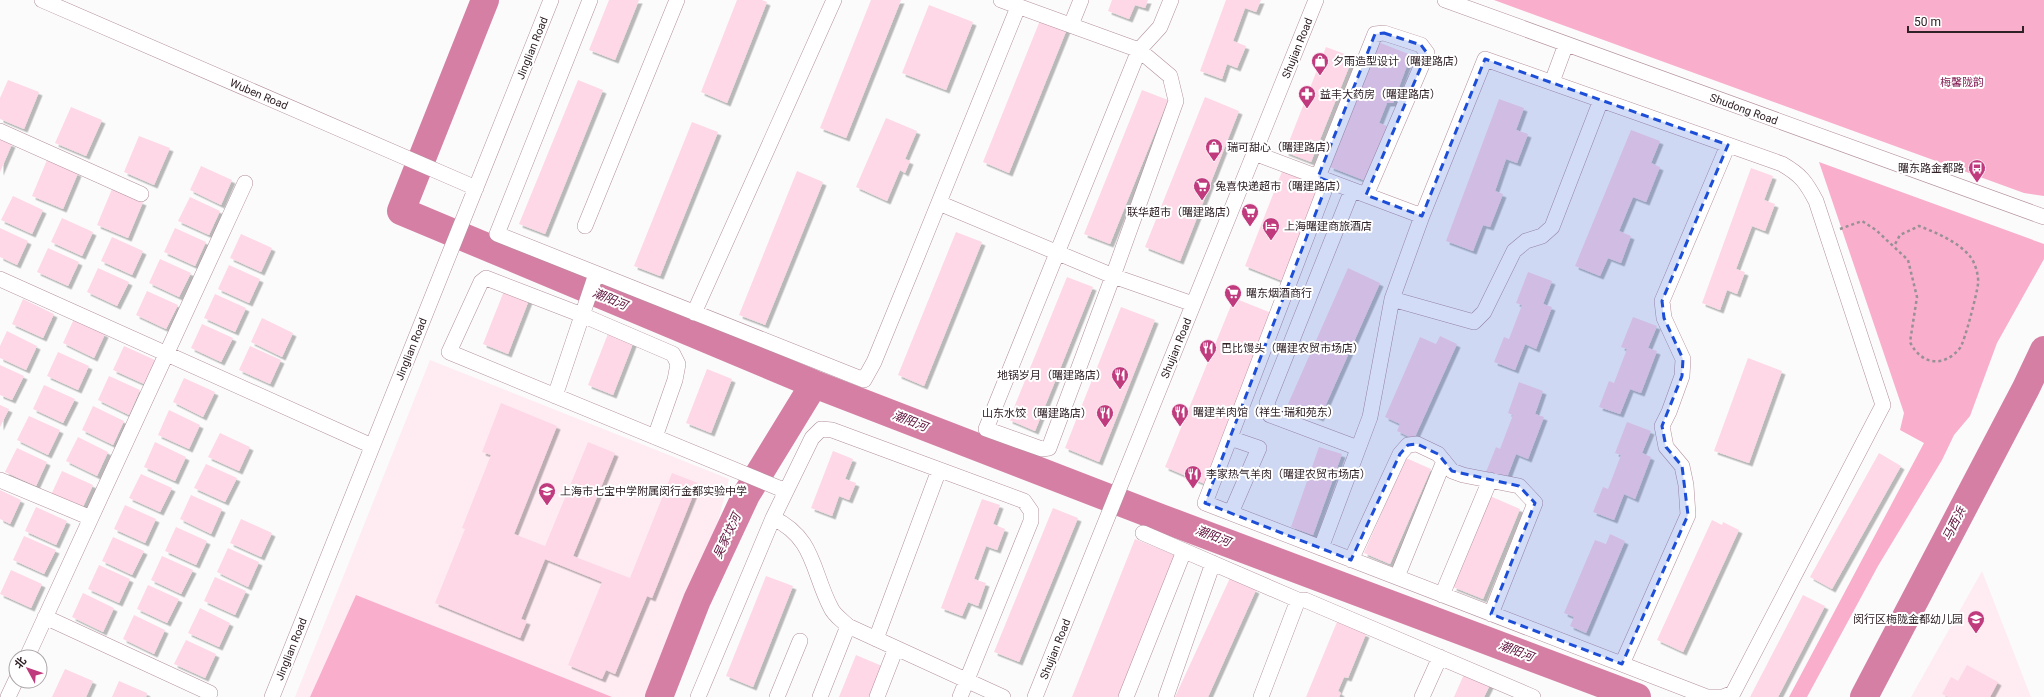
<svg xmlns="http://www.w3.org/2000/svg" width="2044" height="697" viewBox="0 0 2044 697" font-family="Roboto,'Noto Sans SC',sans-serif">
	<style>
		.built { fill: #ffecf3 }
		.green { fill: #f9aecc }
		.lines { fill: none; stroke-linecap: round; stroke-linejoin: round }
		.river { stroke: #d57fa4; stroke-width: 28 }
		.building { fill: #fed8e6; filter: url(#shadow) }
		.minor-casing { stroke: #b38f9d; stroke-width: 16 }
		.path { stroke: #989194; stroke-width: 2.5; stroke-dasharray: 3 3; stroke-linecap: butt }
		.minor { stroke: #fff; stroke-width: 15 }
		.marked { fill: #1d4ed8; fill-opacity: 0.2; stroke: #1d4ed8; stroke-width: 3; stroke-dasharray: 8 5; stroke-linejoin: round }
		.labels { text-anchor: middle; stroke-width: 4; stroke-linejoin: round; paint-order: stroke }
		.street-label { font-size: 11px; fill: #2f2126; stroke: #fff }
		.poi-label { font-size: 11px; fill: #2f2126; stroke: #fff; text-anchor: start }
		.park-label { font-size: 11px; fill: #811b51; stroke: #fff }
		.water-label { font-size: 12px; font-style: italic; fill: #5c0e38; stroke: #fff }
	</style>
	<defs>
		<filter id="shadow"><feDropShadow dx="3.5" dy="3.5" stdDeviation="0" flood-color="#0004"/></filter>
	</defs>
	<rect width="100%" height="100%" fill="#fbfbfb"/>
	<!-- built -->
	<path class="built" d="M430,360L729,479L715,533L647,697H295Z
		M1982,571L2031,697H1911Z"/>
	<!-- green -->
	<path class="green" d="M1494,0H2044V196L2024,193Z
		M1819,162L2044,244V259L1997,343L1970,416L1954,435L1942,460L1878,566L1807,697H1789L1924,443L1900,430L1904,413Z
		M356,595L612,697H310Z"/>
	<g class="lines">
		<!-- river -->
		<path class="river" d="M485,0L401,211L814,384L1161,518L1637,697
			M659,697L697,600L746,495L814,384
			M1864,697L2026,388L2044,350"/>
	</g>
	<!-- building -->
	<path class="building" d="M609,0H639L615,60L589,50Z
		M737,0H762L767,2L727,103L701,92Z
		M871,0H901L846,138L820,128Z
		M1112,0H1148L1145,8L1135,5L1129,19L1108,11Z
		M1226,0H1261L1256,12L1245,8L1233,41L1246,46L1237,68L1227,64L1222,79L1200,71Z
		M929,5L973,22L946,90L902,73Z
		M1041,18L1067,29L1009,173L983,162Z
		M1378,42L1411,55L1393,103H1387L1379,123L1387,126L1366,181L1330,167Z
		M1326,47L1353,57L1311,162L1285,152Z
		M8,80L39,92L24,129L0,119V98Z
		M578,80L603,90L545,234L519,224Z
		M1142,90L1168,100L1110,244L1084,234Z
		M1205,97L1239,111L1180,261L1145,247Z
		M1499,99L1524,108L1516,130L1528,134L1517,163L1506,159L1495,191L1503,194L1490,227L1483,225L1473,251L1446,241Z
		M71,107L102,120L86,156L55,143Z
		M886,118L917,131L905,159L910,161L905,173L900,170L887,201L856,187Z
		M692,122L718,132L660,276L634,266Z
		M1631,130L1660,141L1651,163L1660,167L1646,202L1633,197L1619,231L1631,236L1621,263L1608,258L1600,276L1575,266Z
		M139,136L170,148L154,185L124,172Z
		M0,139L12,144L0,172Z
		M47,160L78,173L63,209L32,196Z
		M201,166L232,180L221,205L190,190Z
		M1751,168L1773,176L1764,200L1775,204L1765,231L1752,226L1736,269L1745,272L1737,294L1727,290L1720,310L1702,303Z
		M1283,169L1323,185L1285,282L1245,266Z
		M797,171L823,182L765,325L739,315Z
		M112,189L143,202L128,238L97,225Z
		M13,196L43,210L32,234L1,220Z
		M190,197L220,211L209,235L178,221Z
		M62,218L93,232L82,256L51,242Z
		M0,228L28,241L17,265L0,257Z
		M175,228L206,242L195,266L164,252Z
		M956,232L982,242L924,386L898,375Z
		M241,234L272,248L261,272L230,258Z
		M112,237L143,251L132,275L101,261Z
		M48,248L79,262L68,286L37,272Z
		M160,259L191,273L179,297L149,283Z
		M229,265L260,279L249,303L218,289Z
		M98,268L129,282L117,306L87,292Z
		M1348,268L1380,283L1320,418L1288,404Z
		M1528,272L1552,281L1543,304L1552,307L1536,349L1525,344L1515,370L1494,362L1504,337L1509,339L1522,305L1516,303Z
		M1067,277L1093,287L1035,431L1009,420Z
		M147,291L178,305L166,329L136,315Z
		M504,291L529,300L508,354L483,344Z
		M215,294L246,308L235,332L204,318Z
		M1234,298L1274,314L1205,484L1165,467Z
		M23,299L54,314L43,338L12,324Z
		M1121,307L1155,320L1099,462L1065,448Z
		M1633,317L1657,326L1648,348L1657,351L1641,393L1630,389L1620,414L1599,407L1609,381L1614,383L1627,349L1621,347Z
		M262,318L293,333L282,357L251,342Z
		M74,319L105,334L94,358L63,343Z
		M202,324L233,338L221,362L191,348Z
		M7,331L37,346L26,370L0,358V346Z
		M609,331L634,341L613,395L588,385Z
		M1440,336L1457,344L1414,439L1397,431L1400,424L1385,417L1420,337L1436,344Z
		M124,346L155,360L144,384L113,370Z
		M250,346L281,360L270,384L239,370Z
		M58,352L89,366L78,390L47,376Z
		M1748,358L1782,371L1749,463L1714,451Z
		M0,365L24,376L12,400L0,395Z
		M707,369L732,379L711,433L686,423Z
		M109,376L140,390L129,415L98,400Z
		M184,378L215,392L203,417L173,402Z
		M1519,382L1543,391L1535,414L1544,417L1528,459L1516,454L1506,480L1486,472L1496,447L1500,449L1513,415L1508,413Z
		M44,385L75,399L63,423L33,409Z
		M501,403L557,426L514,534L545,546L588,442L615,453L573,556L630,578L672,473L698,483L652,598L647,596L615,674L606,670L602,679L568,665L602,582L545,559L521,619L527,621L520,638L435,603L465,529L462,528L491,455L482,452Z
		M0,405L9,409L0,427Z
		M93,406L124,421L113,445L82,430Z
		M169,410L200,425L189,449L158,435Z
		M29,416L60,430L48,455L17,440Z
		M1627,422L1651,431L1642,453L1651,457L1635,499L1624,494L1614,520L1593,512L1603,487L1608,489L1621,455L1615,453Z
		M220,433L250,447L239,471L208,457Z
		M78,437L108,452L97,476L66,461Z
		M155,442L186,457L175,481L144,467Z
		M1319,447L1342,454L1313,535L1291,527Z
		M17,448L47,462L36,486L5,472Z
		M833,451L853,459L845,479L856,483L849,500L839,496L832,516L811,508Z
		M1879,453L1901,466L1832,589L1810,577Z
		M1406,458L1431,469L1390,564L1364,553Z
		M206,464L237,478L225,502L194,488Z
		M62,471L93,485L82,509L51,495Z
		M141,474L172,488L160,512L129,498Z
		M0,490L21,500L10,524L0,519Z
		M191,495L222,509L211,534L180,519Z
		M1490,496L1520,509L1483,599L1453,587Z
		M982,499L1000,505L993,524L1005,529L997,550L986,546L974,579L986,583L978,606L968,602L962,616L941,608Z
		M125,505L156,519L145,543L114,529Z
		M36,507L67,521L56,545L25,531Z
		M1053,508L1078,518L1019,662L994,652Z
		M241,519L272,533L261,557L230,543Z
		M1712,520L1722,525L1723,522L1739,530L1683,652L1657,640Z
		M176,527L207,541L196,565L165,551Z
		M1610,534L1625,541L1586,633L1570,626L1574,617L1564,613L1595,540L1606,544Z
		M24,536L56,550L44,574L13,560Z
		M113,537L144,551L132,575L102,561Z
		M1135,539L1177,556L1120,697H1072Z
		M228,548L259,562L248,587L217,572Z
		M162,556L193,570L181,594L151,580Z
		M99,565L130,579L119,603L88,589Z
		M11,570L42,584L31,608L0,594Z
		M766,576L793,586L753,687L726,676Z
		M215,577L246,591L235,615L204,601Z
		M1230,578L1256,590L1208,697H1175Z
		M148,585L179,599L167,623L137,609Z
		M83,593L114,608L103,632L72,617Z
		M1803,595L1825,606L1778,697H1750Z
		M200,608L230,623L219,647L188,633Z
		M134,615L165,630L154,654L123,639Z
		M1337,622L1366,634L1348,678L1344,677L1338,691L1341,693L1339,697H1306Z
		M186,640L216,654L205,678L174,664Z
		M856,655L882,666L869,697H839Z
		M1967,665L1998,682L1990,697H1948L1942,694L1951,677L1958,681Z
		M65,669L93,681L86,697H52Z
		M1465,672L1491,683L1484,697H1454Z
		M119,681L147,693L146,697H112Z"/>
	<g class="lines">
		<!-- minor casing -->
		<g class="minor-casing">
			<path id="minor" d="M42,0L476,188
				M590,0L497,234L864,380L874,362L912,269L1018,7
				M1001,0L1139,50L1170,76L1176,101L1113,276L1049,448L1042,449L986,429L1139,50L1160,27L1171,0
				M1445,0L2044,217
				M1071,25L1081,0
				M1552,82L1566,44
				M0,131L141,194
				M1254,153L1422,216
				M1318,177L1375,34L1384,33L1421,45L1427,53L1366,195
				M1352,190L1267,403L1270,415L1358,448
				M939,203L1113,276L1193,304
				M585,226L677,0
				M0,279L372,446
				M1392,299L1474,322L1484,312L1514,251L1526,241L1542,236L1552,227L1601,100
				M694,313L834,0
				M555,396L596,274
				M655,437L675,380L678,364L673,354L582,315L486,278L481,282L449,352L786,491
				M1230,438L1259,448L1231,513
				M0,480L91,518
				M773,518C815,538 812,572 831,608C834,615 843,621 848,626L1003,697
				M1143,533L1298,600
				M1321,548L1370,417L1392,299L1422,216L1485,59L1782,164C1801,175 1806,182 1816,201L1883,405L1733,693L1723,697H1707L1205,503L1328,181
				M1351,560L1400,454L1408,445L1417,444L1438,454L1452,471L1463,475L1519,486L1535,503L1491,614
				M1397,577L1444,461
				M1442,595L1490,480
				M45,617L210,693
				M876,639L939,470
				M27,657L245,183
				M1622,664L1688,515L1686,485L1682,466L1666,447L1662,426L1669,412L1682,376L1683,359L1664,318L1662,301L1728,145
				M8,697L16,680
				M272,697L551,0
				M698,697L773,518L812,438L821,429L832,430L1024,501L1031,511V521L960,697
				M777,697L800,641
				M820,697L848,626
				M877,697L896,648
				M1035,697L1316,0
				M1126,697L1184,551
				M1166,697L1213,563
				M1261,697L1298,600H1305L1533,697
				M1422,697L1440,657"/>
		</g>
		<!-- path -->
		<path class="path" d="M1840,229L1862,221L1876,230L1908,260L1917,297L1910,342C1921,365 1944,368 1960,348C1965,341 1977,293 1978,284C1979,275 1975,262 1969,255C1956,241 1937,233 1919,226L1900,235L1894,246"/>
		<!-- minor -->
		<use href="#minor" class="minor"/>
	</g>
	<!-- marked area -->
	<path class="marked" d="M1384,33L1421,45L1427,53L1366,195L1422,216L1485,59L1728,145L1662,301L1664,318L1683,359L1682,376L1662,426L1666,447L1682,466L1688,515L1622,664L1491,614L1535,503L1519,486L1452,471L1438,454L1417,444L1408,445L1400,454L1351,560L1205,503L1328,181L1318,177L1375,34Z"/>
	<!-- icons -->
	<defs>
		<g id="shop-pin" transform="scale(0.9)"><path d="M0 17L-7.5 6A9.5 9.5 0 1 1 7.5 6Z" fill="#c03b7e" stroke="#fff"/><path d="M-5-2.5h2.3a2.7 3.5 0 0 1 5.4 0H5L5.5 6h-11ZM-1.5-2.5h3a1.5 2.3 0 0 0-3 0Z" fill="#fff"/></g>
		<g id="pharmacy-pin" transform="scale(0.9)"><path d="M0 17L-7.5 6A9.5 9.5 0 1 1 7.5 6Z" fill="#c03b7e" stroke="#fff"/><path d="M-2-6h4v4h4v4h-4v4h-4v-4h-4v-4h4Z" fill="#fff"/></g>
		<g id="bus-pin" transform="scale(0.9)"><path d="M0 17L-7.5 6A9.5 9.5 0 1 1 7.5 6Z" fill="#c03b7e" stroke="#fff"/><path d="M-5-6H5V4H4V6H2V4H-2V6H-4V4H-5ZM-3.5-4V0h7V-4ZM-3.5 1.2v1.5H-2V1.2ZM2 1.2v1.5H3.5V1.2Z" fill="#fff"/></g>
		<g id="supermarket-pin" transform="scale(0.9)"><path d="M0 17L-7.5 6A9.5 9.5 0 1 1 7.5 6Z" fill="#c03b7e" stroke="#fff"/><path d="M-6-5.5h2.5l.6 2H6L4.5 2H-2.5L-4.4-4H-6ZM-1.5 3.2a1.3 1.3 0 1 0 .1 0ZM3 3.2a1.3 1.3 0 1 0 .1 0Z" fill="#fff"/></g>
		<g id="hotel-pin" transform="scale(0.9)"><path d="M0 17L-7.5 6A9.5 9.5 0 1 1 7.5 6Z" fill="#c03b7e" stroke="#fff"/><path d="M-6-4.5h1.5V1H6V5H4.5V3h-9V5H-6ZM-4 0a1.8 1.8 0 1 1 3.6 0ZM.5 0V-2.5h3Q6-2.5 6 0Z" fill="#fff"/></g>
		<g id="restaurant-pin" transform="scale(0.9)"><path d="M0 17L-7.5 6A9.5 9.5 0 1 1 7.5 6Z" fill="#c03b7e" stroke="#fff"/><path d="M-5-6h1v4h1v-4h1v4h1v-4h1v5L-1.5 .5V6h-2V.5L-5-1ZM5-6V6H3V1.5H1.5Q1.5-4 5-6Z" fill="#fff"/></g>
		<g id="school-pin" transform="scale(0.9)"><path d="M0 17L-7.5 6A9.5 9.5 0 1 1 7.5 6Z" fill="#c03b7e" stroke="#fff"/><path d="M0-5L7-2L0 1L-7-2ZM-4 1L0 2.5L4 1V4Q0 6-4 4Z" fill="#fff"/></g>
	</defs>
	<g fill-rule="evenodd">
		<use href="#shop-pin" x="1320" y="61"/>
		<use href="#pharmacy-pin" x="1307" y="94"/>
		<use href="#shop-pin" x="1214" y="147"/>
		<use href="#bus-pin" x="1977" y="168"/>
		<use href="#supermarket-pin" x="1202" y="186"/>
		<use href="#supermarket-pin" x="1250" y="212"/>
		<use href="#hotel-pin" x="1271" y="226"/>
		<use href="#supermarket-pin" x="1233" y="293"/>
		<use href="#restaurant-pin" x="1208" y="348"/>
		<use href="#restaurant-pin" x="1120" y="375"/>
		<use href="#restaurant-pin" x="1180" y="412"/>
		<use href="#restaurant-pin" x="1105" y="413"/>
		<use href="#restaurant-pin" x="1193" y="474"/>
		<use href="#school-pin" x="547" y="491"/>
		<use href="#school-pin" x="1976" y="619"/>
	</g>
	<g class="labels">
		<!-- street labels -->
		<g class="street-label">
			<text transform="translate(532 48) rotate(-68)" y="4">Jinglian Road</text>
			<text transform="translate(1297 48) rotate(-68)" y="4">Shujian Road</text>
			<text transform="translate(259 94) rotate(23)" y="4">Wuben Road</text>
			<text transform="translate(1744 109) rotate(20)" y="4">Shudong Road</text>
			<text transform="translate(1176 348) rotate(-68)" y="4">Shujian Road</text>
			<text transform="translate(411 349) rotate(-68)" y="4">Jinglian Road</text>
			<text transform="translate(291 649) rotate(-68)" y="4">Jinglian Road</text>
			<text transform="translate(1055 649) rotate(-68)" y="4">Shujian Road</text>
		</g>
		<!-- poi labels -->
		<g class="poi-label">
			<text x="1333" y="65">夕雨造型设计（曙建路店）</text>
			<text x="1320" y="98">益丰大药房（曙建路店）</text>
			<text x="1227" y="151">瑞可甜心（曙建路店）</text>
			<text x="1964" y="172" text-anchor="end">曙东路金都路</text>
			<text x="1215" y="190">兔喜快递超市（曙建路店）</text>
			<text x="1237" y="216" text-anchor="end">联华超市（曙建路店）</text>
			<text x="1284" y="230">上海曙建商旅酒店</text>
			<text x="1246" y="297">曙东烟酒商行</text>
			<text x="1221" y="352">巴比馒头（曙建农贸市场店）</text>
			<text x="1107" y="379" text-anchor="end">地锅岁月（曙建路店）</text>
			<text x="1193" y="416">曙建羊肉馆（祥生·瑞和苑东）</text>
			<text x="1092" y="417" text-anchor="end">山东水饺（曙建路店）</text>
			<text x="1206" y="478">李家热气羊肉（曙建农贸市场店）</text>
			<text x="560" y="495">上海市七宝中学附属闵行金都实验中学</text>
			<text x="1963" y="623" text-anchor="end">闵行区梅陇金都幼儿园</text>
		</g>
		<!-- park labels -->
		<g class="park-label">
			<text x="1962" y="86">梅馨陇韵</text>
		</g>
		<!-- water labels -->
		<g class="water-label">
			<text transform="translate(610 299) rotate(23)" y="4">潮阳河</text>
			<text transform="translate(910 421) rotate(21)" y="4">潮阳河</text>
			<text transform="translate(1954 524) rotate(-63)" y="4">马西浜</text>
			<text transform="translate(727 536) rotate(-65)" y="4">吴家坟河</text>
			<text transform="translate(1213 536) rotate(21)" y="4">潮阳河</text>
			<text transform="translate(1516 651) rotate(21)" y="4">潮阳河</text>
		</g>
	</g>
	<!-- north arrow -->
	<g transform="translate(28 669) rotate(310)"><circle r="19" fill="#ffffff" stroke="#aca6a8"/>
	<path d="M0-3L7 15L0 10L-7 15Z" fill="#c03b7e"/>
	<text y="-6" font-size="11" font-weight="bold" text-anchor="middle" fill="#2f2126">北</text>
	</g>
	<!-- scale -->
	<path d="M1908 26v6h115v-6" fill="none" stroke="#2f2126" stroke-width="2"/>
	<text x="1914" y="26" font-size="12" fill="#2f2126" stroke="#ffffff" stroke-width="3" paint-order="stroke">50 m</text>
</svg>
